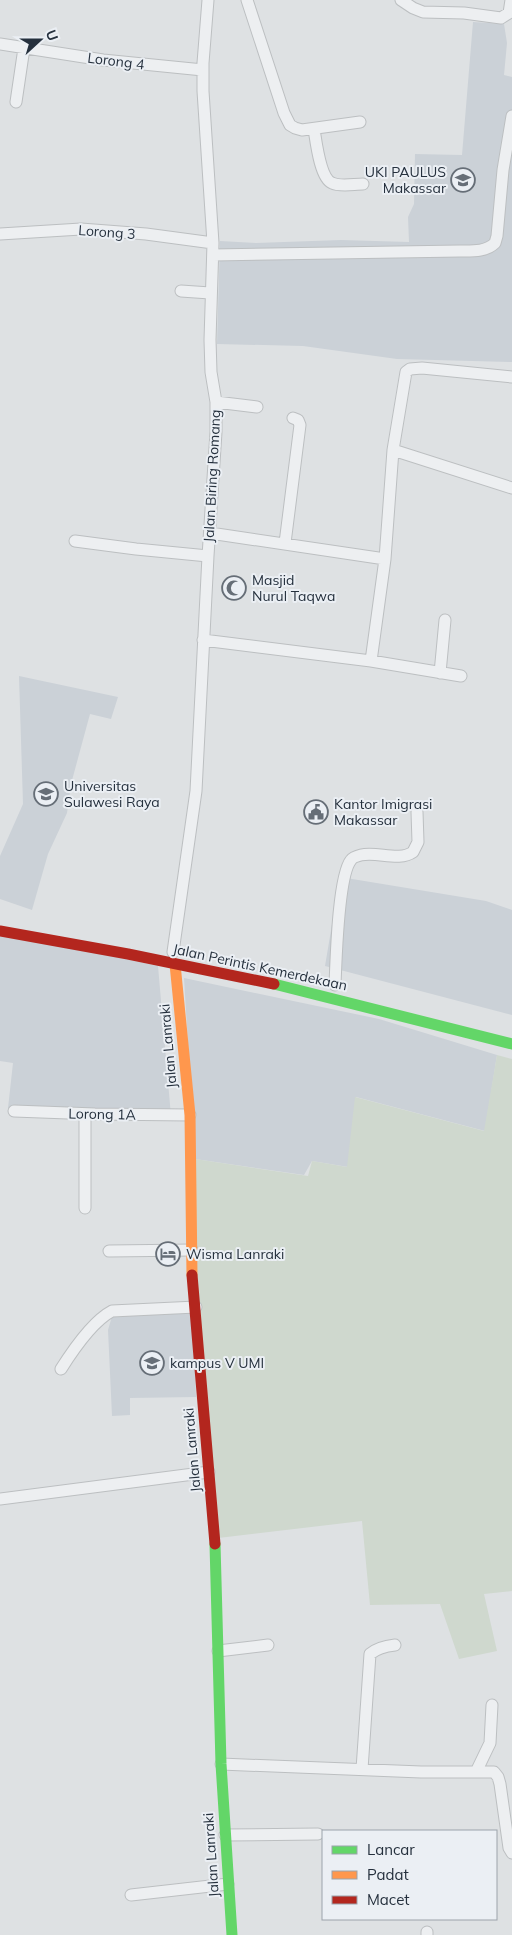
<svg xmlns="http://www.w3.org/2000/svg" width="512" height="1935" viewBox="0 0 512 1935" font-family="Mulish,sans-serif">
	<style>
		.built { fill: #cbd1d7 }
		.green { fill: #cfd8ce }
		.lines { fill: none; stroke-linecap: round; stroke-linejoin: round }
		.street-casing { stroke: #bcbfc1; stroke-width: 13 }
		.street { stroke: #edeff1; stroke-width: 11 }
		.fast { stroke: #63d668; stroke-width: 11 }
		.slow { stroke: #ff974d; stroke-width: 11 }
		.jam { stroke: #b3261e; stroke-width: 11 }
		.labels { text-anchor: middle; stroke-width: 4; stroke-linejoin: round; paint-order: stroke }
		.street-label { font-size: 14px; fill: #25303d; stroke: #ebeff4 }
		.poi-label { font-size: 14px; fill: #25303d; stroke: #ebeff4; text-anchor: start }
	</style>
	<rect width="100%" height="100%" fill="#dee1e3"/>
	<!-- built -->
	<path class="built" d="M473,22L504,24L507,43L504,75L512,77V362L397,359L303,346L217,344L220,241L256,243L341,240L409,242L408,217L414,204L415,154L462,155Z
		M19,676L118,697L111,719L90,714L71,784L67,813L48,854L32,910L0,899V856L23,804Z
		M340,877L486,901L512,910V1015L325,966Z
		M0,932L158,966L171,1116L8,1108L13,1063L0,1061Z
		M184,978L379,1019L497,1055L485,1131L356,1097L348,1167L312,1161L304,1175L195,1159Z
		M193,1309L196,1397L130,1398V1415L112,1416L108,1330L113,1313Z"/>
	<!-- green -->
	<path class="green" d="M497,1055L512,1059V1591L484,1594L497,1651L459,1659L440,1604L370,1605L362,1521L210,1539L195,1301V1159L308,1176L312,1161L347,1167L355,1097L484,1131Z"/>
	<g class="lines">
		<!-- street casing -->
		<g class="street-casing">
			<path id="street" d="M247,0L284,113L290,125L295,128L302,130L360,122
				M401,0L413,8L423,12L464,13L501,18L509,13L511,0
				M0,44L103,60L203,70
				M16,102L24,48
				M314,129C316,141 320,178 332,183C340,187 354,184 363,184
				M0,234L81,229L146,234L213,243
				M213,255L460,251C472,251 486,252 495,243L497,236L503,170L512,116
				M181,291L210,293
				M216,402L257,407
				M393,450L512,488
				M210,533L385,559
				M75,541L136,549L208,556
				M285,543L300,425L298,420L293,418
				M203,640L371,661L461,676
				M371,661L385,559L393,450L406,372L410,369L422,368L512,377
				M440,673L445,620
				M173,952L196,791L208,556L216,432V402L211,372L210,340L213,243L203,91V63L208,0
				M335,985C336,962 338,876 351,860C353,857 357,856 361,855C377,851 399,862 413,852L418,842L417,812
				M14,1111L95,1114L190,1115
				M85,1208V1114
				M109,1251L192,1250
				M61,1369C73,1350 93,1321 112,1311L196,1307
				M0,1499L209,1472
				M218,1651L268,1645
				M221,1764L421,1772H494L498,1777L500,1784L509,1848L512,1853
				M362,1769L370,1654C377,1648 386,1646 395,1645
				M476,1772L490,1743L492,1705
				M225,1835L318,1834
				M131,1895L228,1884
				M427,1935V1932"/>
		</g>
		<!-- street -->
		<use href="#street" class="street"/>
		<!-- fast -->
		<path class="fast" d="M274,984L512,1044
			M215,1544L221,1764L232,1935"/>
		<!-- slow -->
		<path class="slow" d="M175,964L190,1115L192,1275"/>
		<!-- jam -->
		<path class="jam" d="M0,931L128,954L274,984
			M192,1275L215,1544"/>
	</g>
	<!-- icons -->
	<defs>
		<g id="university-ring" transform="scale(1.25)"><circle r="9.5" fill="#ebeff4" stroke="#666e77" stroke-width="1.5"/><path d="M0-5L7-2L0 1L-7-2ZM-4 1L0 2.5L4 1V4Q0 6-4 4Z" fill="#666e77"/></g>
		<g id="mosque-ring" transform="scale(1.25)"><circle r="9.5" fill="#ebeff4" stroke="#666e77" stroke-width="1.5"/><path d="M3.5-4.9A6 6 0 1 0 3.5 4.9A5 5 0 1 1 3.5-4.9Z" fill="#666e77"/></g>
		<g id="civic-ring" transform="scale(1.25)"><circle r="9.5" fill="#ebeff4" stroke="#666e77" stroke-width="1.5"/><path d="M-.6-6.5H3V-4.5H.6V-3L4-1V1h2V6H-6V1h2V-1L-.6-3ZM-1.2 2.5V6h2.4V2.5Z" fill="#666e77"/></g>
		<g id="hotel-ring" transform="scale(1.25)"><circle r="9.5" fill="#ebeff4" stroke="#666e77" stroke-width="1.5"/><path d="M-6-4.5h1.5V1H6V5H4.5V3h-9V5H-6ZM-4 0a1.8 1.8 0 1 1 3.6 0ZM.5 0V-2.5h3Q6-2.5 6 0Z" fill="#666e77"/></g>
	</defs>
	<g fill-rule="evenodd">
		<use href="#university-ring" x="463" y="180"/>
		<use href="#mosque-ring" x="234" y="588"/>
		<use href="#university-ring" x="46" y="794"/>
		<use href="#civic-ring" x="316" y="812"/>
		<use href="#hotel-ring" x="168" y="1254"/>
		<use href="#university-ring" x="152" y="1363"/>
	</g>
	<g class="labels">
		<!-- street labels -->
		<g class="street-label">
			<text transform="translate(116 61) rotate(7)" y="5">Lorong 4</text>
			<text transform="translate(107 232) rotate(4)" y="5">Lorong 3</text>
			<text transform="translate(212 476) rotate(-87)" y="5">Jalan Biring Romang</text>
			<text transform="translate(260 967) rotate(12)" y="5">Jalan Perintis Kemerdekaan</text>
			<text transform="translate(168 1046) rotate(-95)" y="5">Jalan Lanraki</text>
			<text transform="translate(102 1114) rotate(1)" y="5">Lorong 1A</text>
			<text transform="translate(192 1450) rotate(-95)" y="5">Jalan Lanraki</text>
			<text transform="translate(211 1855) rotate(-94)" y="5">Jalan Lanraki</text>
		</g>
		<!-- poi labels -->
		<g class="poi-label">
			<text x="446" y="177" text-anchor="end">UKI PAULUS<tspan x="446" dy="16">Makassar</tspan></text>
			<text x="252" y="585">Masjid<tspan x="252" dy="16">Nurul Taqwa</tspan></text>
			<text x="64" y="791">Universitas<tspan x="64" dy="16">Sulawesi Raya</tspan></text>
			<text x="334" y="809">Kantor Imigrasi<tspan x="334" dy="16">Makassar</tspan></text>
			<text x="186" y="1259">Wisma Lanraki</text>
			<text x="170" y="1368">kampus V UMI</text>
		</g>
	</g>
	<!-- legend -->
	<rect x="322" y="1830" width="175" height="90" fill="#ebeff4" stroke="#9ca3ab"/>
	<rect x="332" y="1846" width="25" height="8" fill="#63d668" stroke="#9ca3ab"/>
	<text x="367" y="1855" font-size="15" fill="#25303d">Lancar</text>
	<rect x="332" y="1871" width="25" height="8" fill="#ff974d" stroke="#9ca3ab"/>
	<text x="367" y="1880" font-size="15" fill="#25303d">Padat</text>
	<rect x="332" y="1896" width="25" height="8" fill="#b3261e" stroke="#9ca3ab"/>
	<text x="367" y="1905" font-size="15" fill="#25303d">Macet</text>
	<!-- north arrow -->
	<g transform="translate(40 40) rotate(69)" stroke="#ebeff4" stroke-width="4" paint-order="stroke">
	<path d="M0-4L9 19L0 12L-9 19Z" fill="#25303d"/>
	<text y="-8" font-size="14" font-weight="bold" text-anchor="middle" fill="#25303d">U</text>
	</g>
</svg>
